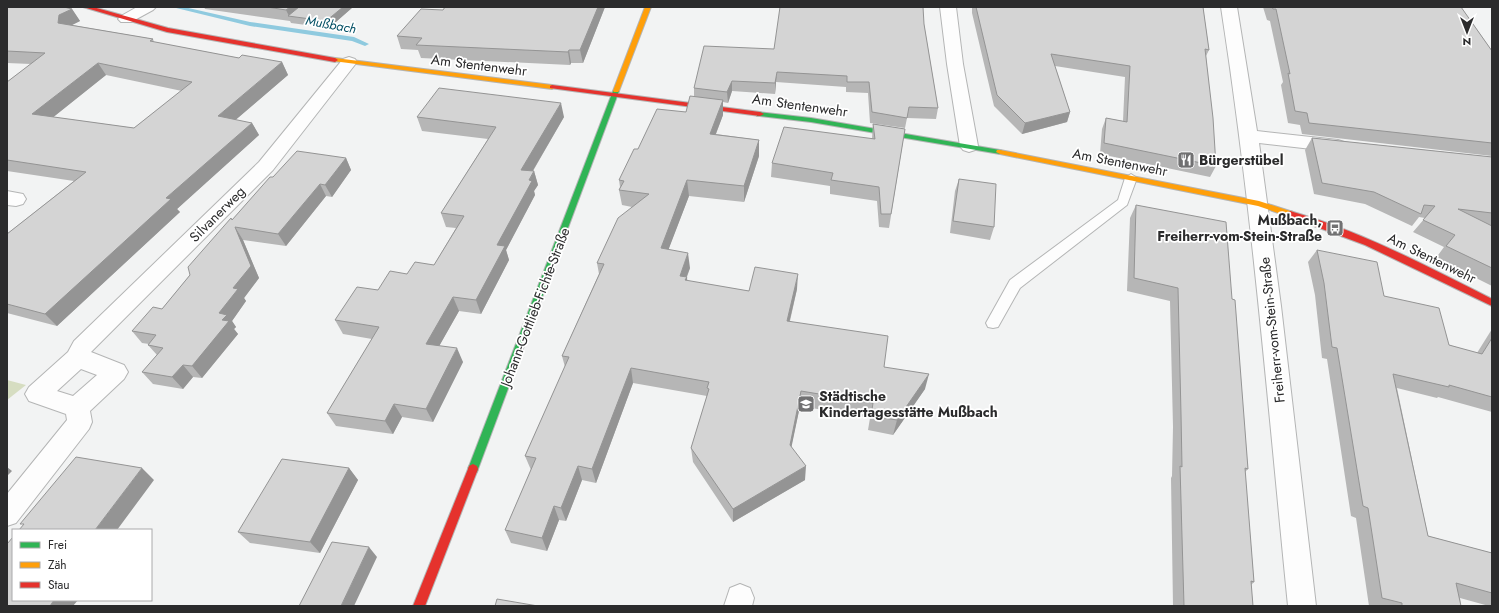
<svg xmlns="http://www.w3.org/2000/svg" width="1499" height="613" viewBox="0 0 1499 613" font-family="Jost,sans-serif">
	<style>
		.green { fill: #d6ddc1 }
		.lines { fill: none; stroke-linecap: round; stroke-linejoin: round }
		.stream { fill: #8fcadf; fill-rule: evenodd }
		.lane-casing { stroke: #b4b5b5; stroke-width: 2 }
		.street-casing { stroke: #b4b5b5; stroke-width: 2 }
		.fast-casing { stroke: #b4b5b5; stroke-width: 2 }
		.slow-casing { stroke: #b4b5b5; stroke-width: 2 }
		.jam-casing { stroke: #b4b5b5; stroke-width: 2 }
		.lane { fill: #fdfdfd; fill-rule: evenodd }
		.street { fill: #fdfdfd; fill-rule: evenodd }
		.fast { fill: #30b455; fill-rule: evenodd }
		.slow { fill: #ff9f0a; fill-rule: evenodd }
		.jam { fill: #e5322d; fill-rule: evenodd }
		.wall { fill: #b6b6b6; fill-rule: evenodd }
		.shaded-wall { fill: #949494 }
		.building { fill: #d4d4d4; stroke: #949494; fill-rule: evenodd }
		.labels { text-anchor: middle; stroke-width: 3.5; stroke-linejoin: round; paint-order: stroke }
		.far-water-label { font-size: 13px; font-style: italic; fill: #004e63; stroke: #fff }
		.street-label { font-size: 14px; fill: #2b2b2c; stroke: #fff }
		.poi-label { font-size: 14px; font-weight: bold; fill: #2b2b2c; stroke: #fff; text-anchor: start }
	</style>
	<rect width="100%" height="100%" fill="#f2f3f3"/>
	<!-- green -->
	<path class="green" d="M7,380L26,385L7,400Z"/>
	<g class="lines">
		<!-- stream -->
		<path class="stream" d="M172,7H184L250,22L354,37L369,44L365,46L352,41L250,26Z"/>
		<!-- lane casing -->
		<g class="lane-casing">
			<path id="lane" d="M1131,174L1137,178L1127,205L1020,288L998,327L993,328L988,327L986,323L1010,280L1118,200L1125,178Z"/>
		</g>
		<!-- street casing -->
		<g class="street-casing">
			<path id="street" d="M137,7H156L153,10L131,22H121L118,19L121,16Z
				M940,7H956L963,64L978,146L975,150L969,152L963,150L960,146L947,64Z
				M1221,7H1237L1257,131L1338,140L1344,142L1347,146L1344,150L1338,152L1259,143L1281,306L1316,606H1288C1268,406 1252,206 1221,7Z
				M349,57L355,59L357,62L273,170L91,352L124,365L128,372L124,379L90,411L92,422L89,429L16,523L7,526V494L67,420L66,414L29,401L25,394L29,387L68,352L74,341L259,162L343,59ZM81,369L97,375L73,396L57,391Z
				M7,191L23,194L26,199L23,204L16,206L7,205Z
				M740,584L750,588L754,598L752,606H724L730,588Z"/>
		</g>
		<!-- fast casing -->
		<g class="fast-casing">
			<path id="fast" d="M616,89L619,91L478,469L477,472L473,474L469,472L468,469L613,91Z
				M757,112L811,118L1000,150L1004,152L1000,154L811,122L760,116H757Z"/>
		</g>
		<!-- slow casing -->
		<g class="slow-casing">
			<path id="slow" d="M645,7H651L619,91L618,92H614L613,91Z
				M335,58L552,85L555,87L552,89L333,61L332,60Z
				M997,150H1000L1259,201L1293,212L1294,214L1290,217L1258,206L1000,154L996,152Z"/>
		</g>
		<!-- jam casing -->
		<g class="jam-casing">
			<path id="jam" d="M83,7H93L168,28L335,58L338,60L335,62L167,32Z
				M552,85L760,112L764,114L760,116L550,88V86Z
				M1290,211C1361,231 1427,266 1492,299V306L1365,245L1287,216L1286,214Z
				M473,464L477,466L478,469L425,606H413L468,469L469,466Z"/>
		</g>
		<!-- lane -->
		<use href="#lane" class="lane"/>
		<!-- street -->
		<use href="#street" class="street"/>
		<!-- fast -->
		<use href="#fast" class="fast"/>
		<!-- slow -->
		<use href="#slow" class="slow"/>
		<!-- jam -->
		<use href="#jam" class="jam"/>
	</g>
	<!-- wall -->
	<path class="wall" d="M7,7L72,9L80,21L72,25L153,39L154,42L239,58L282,62L288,75L235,120L252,123L259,135L177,209L180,212L57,326L7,313V234L74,181L7,171V82L31,64L7,63ZM106,75L182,91L134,128L53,117Z
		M204,7H353L329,28L291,23L290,21L205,9Z
		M445,7H605L583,63H571L570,65L421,58L418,50L401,49L397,36L443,10Z
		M972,7H1203L1209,50L1206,56L1216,166L1210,177L1100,154L1102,129L1106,118L1123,121L1125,77L1055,66L1070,112L1067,122L1022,134L994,106L972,13Z
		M1263,7H1461L1492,51V156L1302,134L1300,125L1288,123L1281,85L1283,82L1270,21L1267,20Z
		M924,24L938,108L936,119L907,118L905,128L870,123L868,93L846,92V87L776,82L775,94L732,91L728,103L723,102V115L716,134L759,140V156L744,202L689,196L668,250L690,268L687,277V281L749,291L797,289L790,321L884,367L925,389L893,435L868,430L870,418L800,406L791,447L805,480L733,522L693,462L691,448L707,396L633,383L596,483L582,480L566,521L559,520L547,551L511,543L505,530L531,470L525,456L565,367L562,356L599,274L597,263L632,207L622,205L619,190L620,187L619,180L638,149L686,112L694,96V88L774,49Z
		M417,117H564L533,171H534L538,185L534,191L535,195L506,250L509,260L481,314L459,311L439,346L463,362L433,422L402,417L393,434L336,426L327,413L372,339L343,334L335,320L378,290L407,274L434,265L456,228L446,227L441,213L488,139L422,131Z
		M873,124L905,129L889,228L879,227L877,201L830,194V186L771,177L772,163L872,139Z
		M1312,138L1492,157V286L1436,258L1444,247L1413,232L1425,218L1419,217L1412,226L1365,204L1314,194L1305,150Z
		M346,158L351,170L332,197L326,196L286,246L243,240L259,278L244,298L246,301L232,321L236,327L234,329L238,334L202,378L193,377L183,389L153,384L142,372L157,355L148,345L149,344L142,343L132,331L162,309L190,275L232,220L273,177Z
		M959,179L994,227L990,240L950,233L955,191Z
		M1136,205L1232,299L1248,469L1245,472L1254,582L1251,585L1253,606H1173L1171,478L1172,476L1173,427L1170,301L1127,291L1130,218Z
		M1317,250L1384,296L1449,345L1477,353L1492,329V412L1438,397L1437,398L1397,388L1428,536L1492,553V606H1489L1460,598L1461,606H1369L1356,518L1351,516L1327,359L1322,358L1315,295L1308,262Z
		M349,468L358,480L320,553L250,543L238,532Z"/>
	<!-- shaded-wall -->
	<path class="shaded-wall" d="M290,7H310L289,16L286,10Z
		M343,7H353L329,28L326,21Z
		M598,7H605L583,63L580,50Z
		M72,9L80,21L68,27L58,23L59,15Z
		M569,50L571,63L570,65L568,52Z
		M282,62L288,75L225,129L218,116Z
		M98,63L106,75L41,127L32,114Z
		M777,72L776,82L775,94V83Z
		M732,81V91L728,103L727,92Z
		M723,100V115L710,149V134Z
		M561,103L564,117L525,184L521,170Z
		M1070,112L1067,122L1022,134L1025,123Z
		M252,123L259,135L177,209L180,212L57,326L45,314L166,198Z
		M759,140V156L744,202V186Z
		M346,158L351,170L332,197L325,185Z
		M534,171L538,185L534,191L535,195L506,250L509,260L481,314L476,300L497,245Z
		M687,180L689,196L663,264L661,248Z
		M320,184L326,196L286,246L278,234Z
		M235,227L243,240L259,278L244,298L246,301L232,321L236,327L234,329L238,334L202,378L192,366L222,320L219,313Z
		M688,253L690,268L686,278L687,277L688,292L680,276Z
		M798,274L797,289L786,336L787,321Z
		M453,297L459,311L433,357L426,344Z
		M457,348L463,362L433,422L426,409Z
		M183,365L193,377L183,389L172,377Z
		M631,368L633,383L596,483L592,469Z
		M929,374L925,389L893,435L897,420Z
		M801,391L800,406L789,459L790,445Z
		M394,404L402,417L393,434L385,421Z
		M578,466L582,480L566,521L561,508Z
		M806,466L805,480L733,522V509Z
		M7,467L12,471L7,476Z
		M142,468L154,480L117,530H95Z
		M349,468L358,480L320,553L310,542Z
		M554,506L559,520L547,551L542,538Z
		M369,547L377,557L354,606H341Z
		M54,600H78L73,606H50Z"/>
	<!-- building -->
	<path class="building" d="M7,7H64L72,9L59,15L58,23L153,39L150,41L239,58L242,55L282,62L218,116L252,123L166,198L171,199L45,314L7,304V234L86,172L7,160V82L45,53L7,51ZM98,63L192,82L134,128L32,114Z
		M267,7H290L286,10Z
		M299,7H343L326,21L288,16Z
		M445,7H598L580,50H569L568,52L416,45L422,38L397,36L421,9L443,10Z
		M780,7H923L924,24L938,108L909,107L907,118L872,112L869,82H847V76L777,72L775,83L732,81L727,92L694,88L704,46L774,49Z
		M976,7H1203L1209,50L1205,49L1213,118L1216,166L1104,143L1106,118L1127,122L1130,66L1051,54L1070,112L1025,123L997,95Z
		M1272,7H1461L1492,51V143L1309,123L1307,113L1295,111L1288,73L1290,74L1276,9H1273Z
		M439,88L561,103L521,170L534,171L529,180L532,181L497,245L505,246L476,300L453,297L426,344L457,348L426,409L394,404L385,421L327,413L379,327L335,320L357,287L378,290L390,271L407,274L415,262L434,265L464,216L441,213L496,127L417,117Z
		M690,96L723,100L710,134L759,140L744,186L687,180L661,248L688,253L680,276L687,277L685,280L749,291L755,267L798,274L787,321L888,336L884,367L929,374L897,420L871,416L873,403L801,391L790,445L806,466L733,509L691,448L709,389L707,388L709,382L631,368L592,469L578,466L561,508L554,506L542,538L505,530L536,458L525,456L569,357L562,356L604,264L597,263L618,218L649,194L619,190L624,181L619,180L634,149H638L657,109L686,112Z
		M873,124L905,129L891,214H881L879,187L831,180L833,173L772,163L784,127L875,139Z
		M1312,138L1492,157V213L1458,209L1492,226V268L1446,246L1455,235L1423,220L1435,206L1424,205L1421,214L1374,192L1322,183Z
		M297,151L346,158L325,185L320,184L278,234L235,227L251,266L233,288L238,289L219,313L227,315L222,320L229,321L192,366L183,365L172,377L142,372L163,348L148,345L156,335L132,331L153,307L162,309L190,275L188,267L231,218L232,220L270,177H273Z
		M959,179L996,184L994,227L953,221Z
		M1136,205L1226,222L1232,299L1235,300L1248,469L1245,468L1254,582L1251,581L1253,606H1184L1180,466L1182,467L1181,414L1178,288L1134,278Z
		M1317,250L1377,262L1384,296L1439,308L1449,345L1482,354L1492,338V397L1449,385V387L1393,374L1428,536L1492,553V593L1456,583L1461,606H1402V603L1382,598L1368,508L1363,506L1337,348L1332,347L1324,283Z
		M76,457L142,468L95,530H19L24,524H20Z
		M282,459L349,468L310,542L238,532Z
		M13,537V600H54L50,606H7V544Z
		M332,542L369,547L341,606H299Z
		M497,599L538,606H495Z"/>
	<!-- icons -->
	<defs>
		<g id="restaurant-square" transform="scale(0.9)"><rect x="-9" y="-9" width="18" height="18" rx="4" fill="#717172" stroke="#fff"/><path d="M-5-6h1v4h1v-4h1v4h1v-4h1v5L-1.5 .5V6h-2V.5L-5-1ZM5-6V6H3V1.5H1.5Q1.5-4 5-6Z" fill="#fff"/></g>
		<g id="bus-square" transform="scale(0.9)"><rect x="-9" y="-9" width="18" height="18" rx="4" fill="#717172" stroke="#fff"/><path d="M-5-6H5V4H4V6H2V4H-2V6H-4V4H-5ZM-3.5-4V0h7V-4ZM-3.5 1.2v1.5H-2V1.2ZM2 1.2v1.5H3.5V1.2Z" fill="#fff"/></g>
		<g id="school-square" transform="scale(0.9)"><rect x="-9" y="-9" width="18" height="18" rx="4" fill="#717172" stroke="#fff"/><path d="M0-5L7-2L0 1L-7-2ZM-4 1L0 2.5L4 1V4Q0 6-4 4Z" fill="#fff"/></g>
	</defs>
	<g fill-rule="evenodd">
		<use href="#restaurant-square" x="1186" y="160"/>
		<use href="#bus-square" x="1335" y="228"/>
		<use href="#school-square" x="806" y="404"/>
	</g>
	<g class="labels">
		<!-- far-water labels -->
		<g class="far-water-label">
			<text transform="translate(331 24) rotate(10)" y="5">Mußbach</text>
		</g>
		<!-- street labels -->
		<g class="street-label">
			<text transform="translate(479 65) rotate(7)" y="5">Am Stentenwehr</text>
			<text transform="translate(800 105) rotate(8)" y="5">Am Stentenwehr</text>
			<text transform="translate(1120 162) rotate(11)" y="5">Am Stentenwehr</text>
			<text transform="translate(217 214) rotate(-45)" y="5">Silvanerweg</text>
			<text transform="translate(1432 258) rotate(26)" y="5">Am Stentenwehr</text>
			<text transform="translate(535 307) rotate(-69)" y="5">Johann-Gottlieb-Fichte-Straße</text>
			<text transform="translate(1272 330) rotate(-96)" y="5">Freiherr-vom-Stein-Straße</text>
		</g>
		<!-- poi labels -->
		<g class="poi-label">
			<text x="1199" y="165">Bürgerstübel</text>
			<text x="1322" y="225" text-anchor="end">Mußbach,<tspan x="1322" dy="16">Freiherr-vom-Stein-Straße</tspan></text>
			<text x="819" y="401">Städtische<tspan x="819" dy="16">Kindertagesstätte Mußbach</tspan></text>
		</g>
	</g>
	<!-- border -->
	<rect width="1499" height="613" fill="none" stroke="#2b2b2c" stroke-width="16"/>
	<!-- legend -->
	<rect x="12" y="529" width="140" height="72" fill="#ffffff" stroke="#aaaaab"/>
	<rect x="20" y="542" width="20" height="6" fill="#30b455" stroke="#aaaaab"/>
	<text x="48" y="549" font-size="12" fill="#2b2b2c">Frei</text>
	<rect x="20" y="562" width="20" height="6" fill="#ff9f0a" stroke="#aaaaab"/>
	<text x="48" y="569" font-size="12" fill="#2b2b2c">Zäh</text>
	<rect x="20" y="582" width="20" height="6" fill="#e5322d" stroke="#aaaaab"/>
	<text x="48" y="589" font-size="12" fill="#2b2b2c">Stau</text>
	<!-- north arrow -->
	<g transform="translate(1467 32) rotate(180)" stroke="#ffffff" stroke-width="3" paint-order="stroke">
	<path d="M0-3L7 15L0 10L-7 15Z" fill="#2b2b2c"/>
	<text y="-6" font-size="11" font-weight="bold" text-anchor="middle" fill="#2b2b2c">N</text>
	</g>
</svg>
